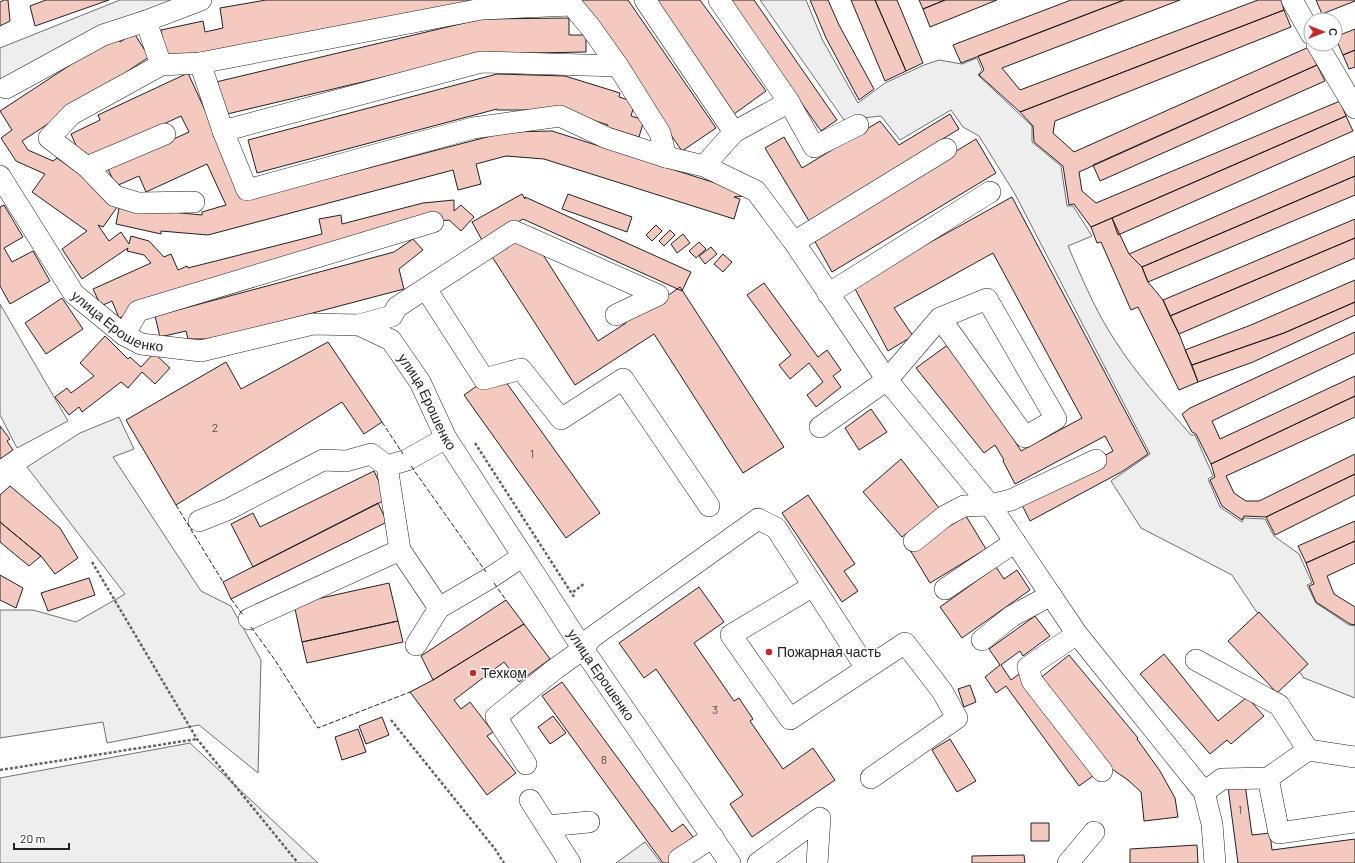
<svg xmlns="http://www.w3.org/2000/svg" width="1355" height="863" viewBox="0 0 1355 863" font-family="Barlow,sans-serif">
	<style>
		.green { fill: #eee; stroke: #6f6f6f }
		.parking { fill: #ededed; stroke: #6f6f6f }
		.building { fill: #f3c9c0; stroke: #222 }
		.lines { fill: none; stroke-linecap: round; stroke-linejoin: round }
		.minor-casing { stroke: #222; stroke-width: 22 }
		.path { stroke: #646464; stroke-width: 2.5; stroke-dasharray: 3 2; stroke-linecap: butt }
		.minor { stroke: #fff; stroke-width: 21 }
		.fence { stroke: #222; stroke-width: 1; stroke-dasharray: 5 2; stroke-linecap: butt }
		.poi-dot { fill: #c62828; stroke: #fff; stroke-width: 1.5 }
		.labels { text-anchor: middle; stroke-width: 3; stroke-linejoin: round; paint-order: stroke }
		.number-label { font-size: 12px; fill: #564c4a }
		.street-label { font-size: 14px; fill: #222; stroke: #fff }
		.poi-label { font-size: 14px; fill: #222; stroke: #fff; text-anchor: start }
	</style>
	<rect width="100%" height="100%" fill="#fff"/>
	<!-- green -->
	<path class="green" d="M120,0H188L0,85V48Z
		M760,0H806L822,39L858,103L885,83L924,65L939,60L962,64L977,58L982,70L978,75L1032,126V142L1061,166L1067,206H1073L1092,236L1068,246C1082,278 1095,310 1114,339C1136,374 1164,404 1191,435H1195L1213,476L1208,479L1220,507L1242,522L1244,518L1265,519L1274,536L1299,554L1312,583L1307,585L1316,603L1349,625L1355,626V698L1304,678L1254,608L1232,575L1141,528L1111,481L1150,454L1015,194L979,136L963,127L951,110L900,140L881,116L844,120Z
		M0,304L68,421L17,448L0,415Z
		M119,417L134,449L113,457L201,591L231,606L261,660L258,773L199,725L107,743L103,722L0,738V610H33L76,622L125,594L27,467L80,433Z
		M190,743L318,863H0V778Z"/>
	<!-- parking -->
	<path class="parking" d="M645,842L661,863H616Z"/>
	<!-- building -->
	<path class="building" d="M4,0H8L10,21L0,26V2Z
		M46,0H109L35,26L30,6Z
		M266,0H480L166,60L161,30L203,21L205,32L223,28L220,8Z
		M578,0H628L716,128L682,151Z
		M653,0H700L766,91L734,114Z
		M730,0H754L837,120L821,131Z
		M810,0H828L839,25L874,89L859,100L826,38Z
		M851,0H875L906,71L885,81Z
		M875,0H897L923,63L906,71Z
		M919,0H945L923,9Z
		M945,0H997L930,27L923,9Z
		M1071,0H1124L961,63L953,45Z
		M1124,0H1180L1002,68L1020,90L1258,0H1281L1284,10L1020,112L979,75L984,70L978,56Z
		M1316,0H1355V1L1322,14Z
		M1284,10L1291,27L1055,121L1053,133L1074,152L1309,47L1317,65L1079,172L1082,191L1096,203L1340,101L1346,116L1091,227L1074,204L1069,205L1063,166L1034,142L1033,126L1020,112Z
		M569,18V35H586V52L481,54L223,115L216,82L481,19Z
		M1355,29V50L1343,55L1335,37Z
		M134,33L149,57L22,141L28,150L53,161L57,158L120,203L103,227L98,225L109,241L121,232L129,244L131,236L149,241L164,257L171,254L178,270L187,266L188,268L322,234L319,219L341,215L342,224L423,203L454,200V211L461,205L474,217L461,231L449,220L431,222L190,286L119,318L112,301L101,306L93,289L151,263L144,255L127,251L128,248L82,279L62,249L87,231L32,192L45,174L16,161L1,138L12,130L0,111L116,35L120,42Z
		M1355,50V67L1349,69L1343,55Z
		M1317,65L1325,81L1100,181L1093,165Z
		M188,73L246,200L506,132L552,131L731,188L743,196L734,197L740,199L734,219L544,159L506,156L476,164L481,184L458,190L453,170L208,235L161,231V234L116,224L120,203L161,211L202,215V212L226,205L207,164L146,192L139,176L116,186L108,169L189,132L181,116L83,161L71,134L100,120L98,115Z
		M497,74L565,76L620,93L619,97L635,102L631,116L644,120L639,137L607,127L608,125L561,110H497V109L257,173L248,140Z
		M950,114L959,129L809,221L765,148L784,137L802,168L880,121L899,145Z
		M1346,116L1353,131L1118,235L1112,218Z
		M976,139L996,173L832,272L813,238Z
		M1355,156V176L1142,267L1129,254Z
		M1355,176V195L1148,282L1142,267Z
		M522,194L525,199V197L691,272L682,291L523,219L483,242L472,222Z
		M568,194L632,217L627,232L562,209Z
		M1012,197L1148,454L1123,471L1030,521L1020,501L1113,451L1105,436L1015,484L1003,461L1004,460L995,445L984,453L916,368L953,341L1021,451L1082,418L993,253L894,308L913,336L888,351L853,285Z
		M4,205L23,237L4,248L12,262L33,251L50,281L10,304L0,286V207Z
		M1112,218L1129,254L1142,267L1148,282L1163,300L1179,334L1198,382L1179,390L1138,307L1131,310L1101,242L1097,243L1091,227Z
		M1355,219V238L1170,316L1163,300Z
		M656,225L662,231L652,241L646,235Z
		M526,228L598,341L626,323L622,317L643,313L680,287L784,447L743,473L654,334L575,385L489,252Z
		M670,230L675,235L664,246L659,241Z
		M683,234L690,243L677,253L671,244Z
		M1355,238V258L1179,334L1170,316Z
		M413,239L423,250L399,269L404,289L214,339H188L186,331L160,337L155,316L394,252Z
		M699,242L706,249L696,258L689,251Z
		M711,247L717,254L705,264L699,256Z
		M723,254L732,262L723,272L714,264Z
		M1355,280V302L1284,333L1192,365L1185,350L1251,325Z
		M764,283L818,357L827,350L841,370L833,376L841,387L816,407L807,395L823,382L809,363L790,379L779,365L791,355L747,295Z
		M62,298L83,329L46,354L25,323Z
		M1355,302V315L1253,362L1198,382L1192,365L1284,333Z
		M1355,332V353L1212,421L1220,439L1355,376V396L1211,464L1196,434L1192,432L1182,414L1190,408Z
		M105,336L128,359L130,357L141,367L154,353L170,368L155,384L142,372L128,388L121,382L82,412L79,407L69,415L55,397L67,388L71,393L94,376L80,363Z
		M328,342L382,422L364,434L342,402L176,505L126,420L226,362L241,389Z
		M498,371L600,513L566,538L464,395Z
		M1355,396V417L1226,476L1234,493L1246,501H1259L1355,454V474L1266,517L1244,516L1242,520L1222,506L1210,480L1215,477L1211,464Z
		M871,409L887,432L859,450L845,428Z
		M0,426L10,439L7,441L13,450L0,459Z
		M901,459L939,508L902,537L863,492Z
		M374,471L387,499L253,567L231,524L253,513L260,527Z
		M1355,474V495L1275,535L1266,517Z
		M10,486L60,528L78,558L55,574L41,556L0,522V495Z
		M808,495L855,564L844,571L858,591L842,602L782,513Z
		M378,503L387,522L231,599L223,582Z
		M966,516L986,549L930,583L910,550Z
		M1355,521V541L1306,563L1298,546Z
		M0,522L41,556L29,566L0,542Z
		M1355,541V563L1327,576L1334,594L1355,607V625L1350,624L1316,602L1309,586L1314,584L1306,563Z
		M996,567L1004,579L1017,570L1030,590L962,638L940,607Z
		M0,575L23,588L16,608L0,600Z
		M89,578L95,595L48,611L41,593Z
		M389,583L398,621L302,642L294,604Z
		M699,587L724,622L694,643L734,701L739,698L753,719L750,721L783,769L813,748L835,780L752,837L730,804L743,795L656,669L644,678L619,643Z
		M506,600L524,624L433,680L421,656Z
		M1259,612L1308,664L1277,693L1228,641Z
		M1035,616L1050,636L1023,656L1020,651L1001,665L1011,680L1019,674L1093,776L1079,786L1006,686L996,693L985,677L1000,665L989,649Z
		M398,621L403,642L307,663L302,642Z
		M524,624L550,659L519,682L504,662L454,700L461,709L470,702L493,732L487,736L516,773L487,795L410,692L433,680Z
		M1164,654L1218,721L1247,697L1264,716L1231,744L1227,740L1210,754L1140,674Z
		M1069,655L1138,738L1137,739L1160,771L1175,798L1178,817L1144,821L1141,792L1128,780L1106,765L1039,679Z
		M562,682L672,832L683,824L697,842L669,863H663L542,696Z
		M970,685L976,702L964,707L958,689Z
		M553,716L566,733L550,744L538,727Z
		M382,717L389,735L366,744L359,726Z
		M358,729L366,752L342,760L335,737Z
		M950,739L976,781L957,792L932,750Z
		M1245,784L1252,835L1270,833L1272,850L1355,839V863H1238L1228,787Z
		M1031,823H1049V841H1031Z
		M1197,845L1198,863H1130V849Z
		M1024,855L1025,863H972V856Z"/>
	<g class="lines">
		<!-- minor casing -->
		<g class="minor-casing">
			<g id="minor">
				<path d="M645,0L734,132"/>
				<path d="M1292,0L1311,34"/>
				<path d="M146,21L161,65"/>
				<path d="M1317,44L1355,108"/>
				<path d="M200,63L223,131L247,190L473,128L560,116L607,138L666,157L704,166L756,191L794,242L887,380L990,505L1077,634L1204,792L1212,824L1215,863"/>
				<path d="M6,88L103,35L146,21L201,0"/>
				<path d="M789,102L814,147L858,125"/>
				<path d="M223,131L481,62L618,66"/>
				<path d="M704,166L734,132L789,102L719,0"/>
				<path d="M87,167L165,134"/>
				<path id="s1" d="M0,176L74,294L124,335L141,344L201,351L313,324L359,325L391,340L420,382L446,438L545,590L583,649L730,863"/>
				<path d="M194,202L138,203L115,196L87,167L49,138L72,114L161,65L200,63L482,9L572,5L591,28L618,66L660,133L666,157"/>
				<path d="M794,242L946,149"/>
				<path d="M426,289L484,379L521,369L561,419L623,379L709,506"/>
				<path d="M828,294L990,192"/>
				<path d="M359,325L392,316L397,307L514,231L658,295L616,315"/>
				<path d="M124,335L138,311L433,222"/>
				<path d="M820,427L887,380L940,318L987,299L1056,419L1025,437L940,318"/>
				<path d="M199,521L229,509L323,460L346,461L371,454L387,466L407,460L446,438"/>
				<path d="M914,541L945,516L964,506L990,505L1011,500L1096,460"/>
				<path d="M400,550L439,608"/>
				<path d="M813,586L731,635L790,719L905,643L942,691L957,718L871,778"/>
				<path d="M945,589L1015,542"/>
				<path d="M249,619L400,550L387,466"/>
				<path d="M1077,634L1028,667L1032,681L1102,771"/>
				<path d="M982,640L1012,616L1051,595"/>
				<path d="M416,645L439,608L490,578L523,556"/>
				<path d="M1196,660L1279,705L1308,750"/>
				<path d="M526,764L496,717L555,669L583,649L591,638L758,519L776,528L866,668"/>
				<path d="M1268,778L1279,833L1355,822"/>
				<path d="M1204,792L1222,779L1268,778L1308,750L1355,757"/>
				<path d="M530,800L570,863"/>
				<path d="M547,826L589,822"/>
				<path d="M681,863L679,859L713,837"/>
				<path d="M758,863L820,818L817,863"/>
				<path d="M1068,863L1094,832"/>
			</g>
		</g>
		<!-- path -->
		<path class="path" d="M475,443L574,597
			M92,562L197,739L298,863
			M573,592L584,584
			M391,720L495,849L504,863
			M0,770L197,739"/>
		<!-- minor -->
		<use href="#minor" class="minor"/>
		<!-- fence -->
		<path class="fence" d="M382,422L403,454
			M411,466L486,572
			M176,505L223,582
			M494,583L506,600
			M231,599L243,615
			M251,627L275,660L318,728L410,692"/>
	</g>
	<!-- markers -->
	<g class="poi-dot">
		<circle cx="769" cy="652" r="4"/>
		<circle cx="473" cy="673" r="4"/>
	</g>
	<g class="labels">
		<!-- number labels -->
		<g class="number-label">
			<text x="215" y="432">2</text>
			<text x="532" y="458">1</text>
			<text x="715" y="714">3</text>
			<text x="604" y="764">8</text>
			<text x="1240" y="814">1</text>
		</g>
		<!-- street labels -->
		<g class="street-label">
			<text dy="5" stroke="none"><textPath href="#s1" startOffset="192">улица Ерошенко</textPath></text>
			<text dy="5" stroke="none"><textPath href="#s1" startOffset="552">улица Ерошенко</textPath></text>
			<text dy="5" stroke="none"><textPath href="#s1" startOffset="876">улица Ерошенко</textPath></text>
		</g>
		<!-- poi labels -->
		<g class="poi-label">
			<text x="777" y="657">Пожарная часть</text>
			<text x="481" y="678">Техком</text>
		</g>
	</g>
	<!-- north arrow -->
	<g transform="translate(1323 32) rotate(90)"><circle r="19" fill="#ffffff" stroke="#a7a7a7"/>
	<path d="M0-3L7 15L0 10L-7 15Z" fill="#c62828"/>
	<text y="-6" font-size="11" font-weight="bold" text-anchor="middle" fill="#222222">С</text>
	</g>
	<!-- scale -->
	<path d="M14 843v6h55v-6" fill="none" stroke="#222222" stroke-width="2"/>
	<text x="20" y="843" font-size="12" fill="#222222" stroke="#ffffff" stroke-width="3" paint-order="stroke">20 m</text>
</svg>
